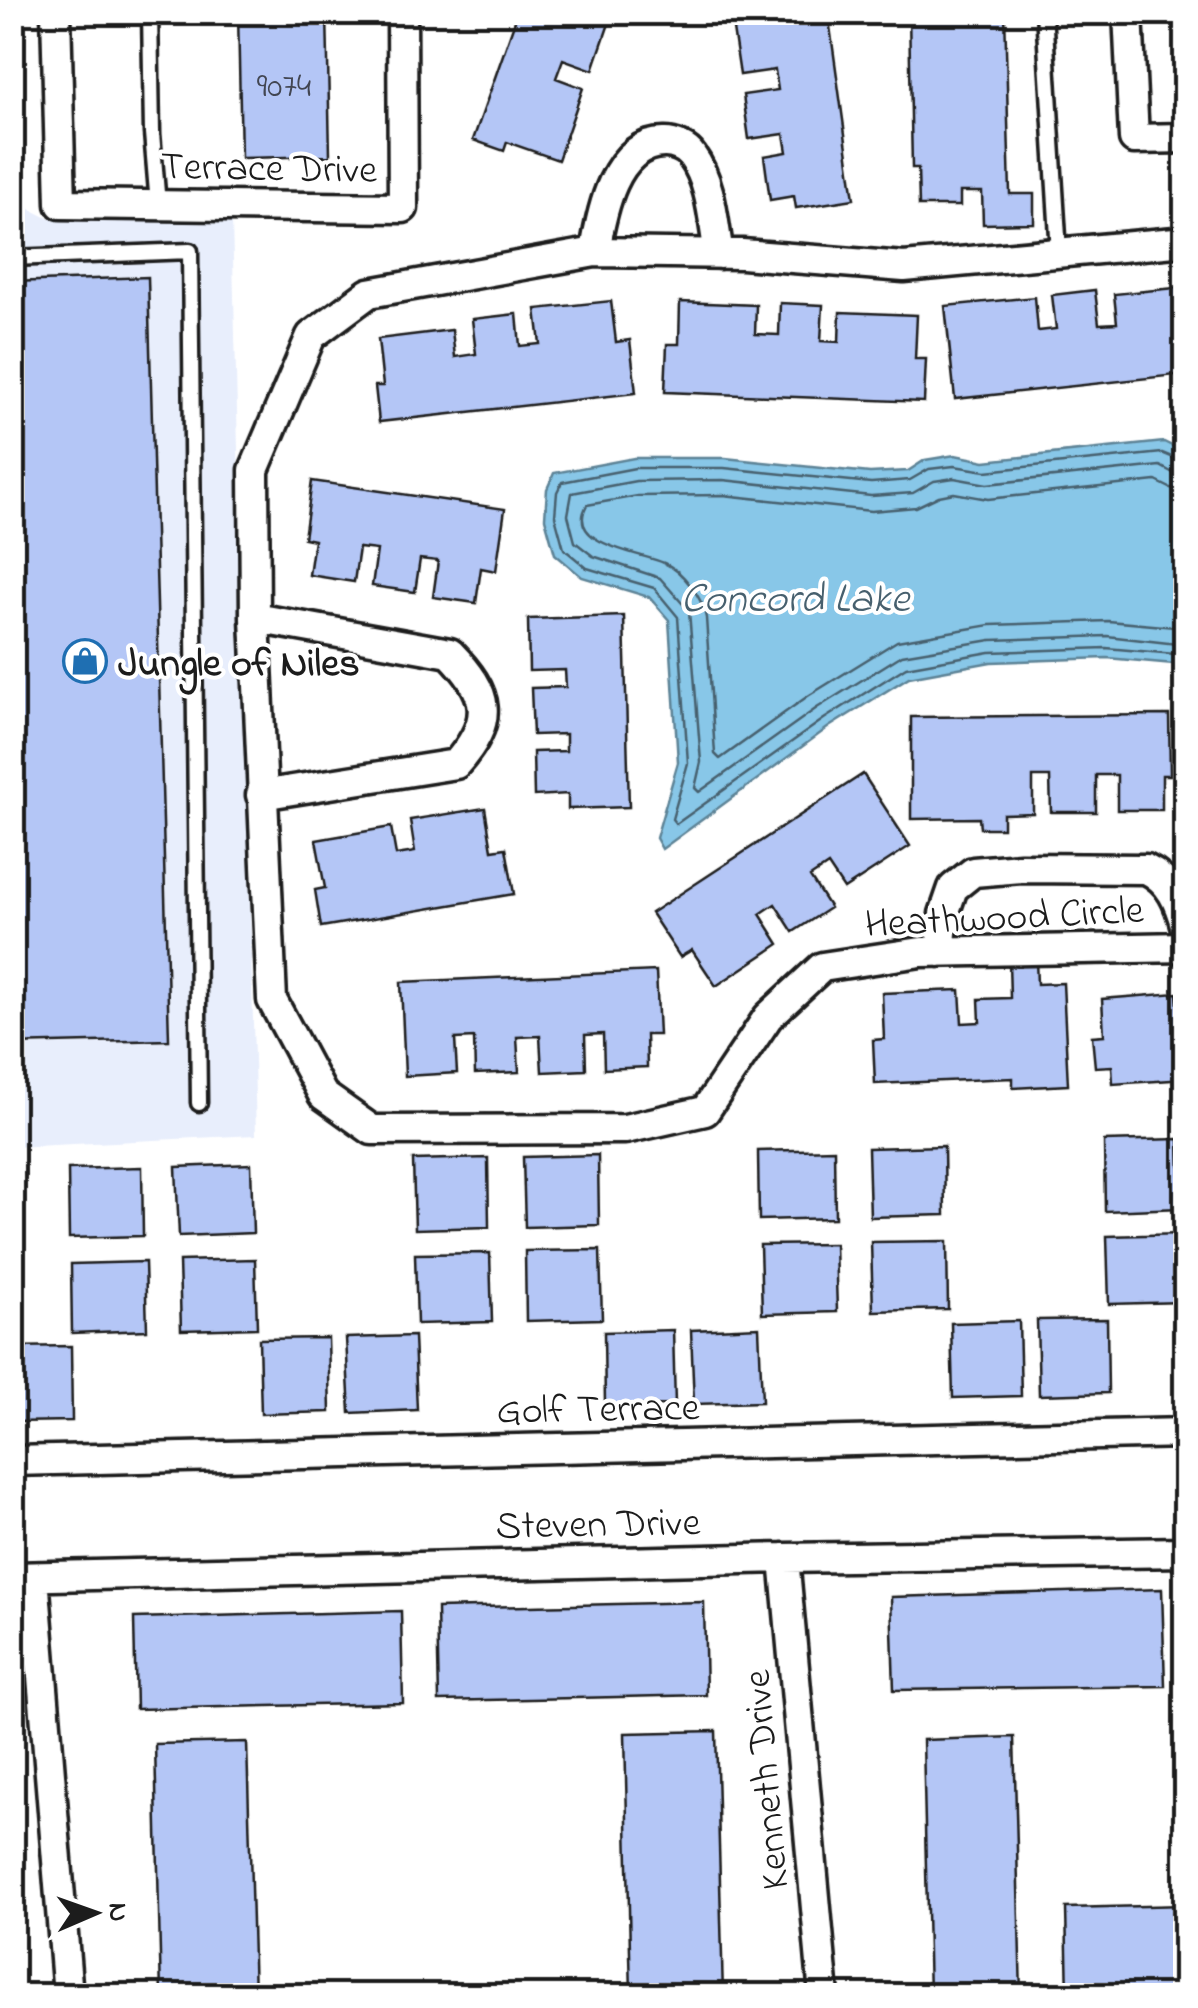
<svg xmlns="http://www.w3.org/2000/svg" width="1198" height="2008" viewBox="0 0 1198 2008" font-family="'Indie Flower',sans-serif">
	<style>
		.built { fill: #e8eefc }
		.water { fill: #88c7e8; stroke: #5d8396; stroke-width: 2.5 }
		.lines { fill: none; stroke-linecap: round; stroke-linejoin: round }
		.shore { stroke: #47606e; stroke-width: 2.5 }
		.building { fill: #b4c6f6; stroke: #1c1c1c; stroke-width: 2.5 }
		.lane-casing { stroke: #1c1c1c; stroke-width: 21 }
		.street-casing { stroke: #1c1c1c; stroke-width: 35 }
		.lane { stroke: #fff; stroke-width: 14 }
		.street { stroke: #fff; stroke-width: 28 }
		.labels { text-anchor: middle; stroke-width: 8; stroke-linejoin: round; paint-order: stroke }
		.number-label { font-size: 35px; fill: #424652 }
		.street-label { font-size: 40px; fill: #1c1c1c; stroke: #fff }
		.poi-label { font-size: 40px; font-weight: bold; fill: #1c1c1c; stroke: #fff; text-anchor: start }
		.water-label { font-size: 42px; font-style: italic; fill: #47606e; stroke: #fff }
	</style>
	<rect width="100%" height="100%" fill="#fff"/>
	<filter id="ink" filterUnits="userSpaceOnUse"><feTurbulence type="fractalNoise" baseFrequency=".01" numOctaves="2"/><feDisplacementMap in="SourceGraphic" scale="20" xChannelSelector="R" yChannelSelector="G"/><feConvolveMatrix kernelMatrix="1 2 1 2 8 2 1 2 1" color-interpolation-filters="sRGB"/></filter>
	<g filter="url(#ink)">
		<!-- built -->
		<path class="built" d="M12,143L16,189L30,209L46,217L59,221L224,213L232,220L256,1135L13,1147Z"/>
		<!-- water -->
		<path class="water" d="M1164,442L1178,449L1185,457V673L1174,664L1107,658L991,662L909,677L829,727L662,849L656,838L678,762L669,620L649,597L582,577L555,554L545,518L547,489L554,473L634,458H725L870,473L908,471L925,460L955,455L985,461Z"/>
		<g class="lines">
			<!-- shore -->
			<path class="shore" d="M1186,463L1162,453L986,471L954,466L929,469L910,480L871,483L724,468H635L562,482L557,492L555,516L564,549L587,568L654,588L678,617L688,763L672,819L676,824L824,719L906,667L990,652L1106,648L1175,654L1186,660
				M1186,475L1175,474L1160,466L987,484L954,478L934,481L913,493L871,496L723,480L636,481L572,493L568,515L575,542L593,556L660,578L689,611L701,762L695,788L699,792L817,708L902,655L991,640L1107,636L1186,645
				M1186,490L1170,488L1156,481L988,499L954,493L939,496L916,507L871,511L723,495L638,496L587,505C564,545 642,553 664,563C683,571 703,598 706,618L715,754L720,759L808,696L897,641L990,625L1108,621L1186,628"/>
		</g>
		<!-- building -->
		<path class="building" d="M238,12H327L330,156L241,158Z
			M518,12H613L593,70L563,59L556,78L583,88L558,160L507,142L504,151L473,140Z
			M765,12H828L854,199L796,208L794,196L770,200L764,156L787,152L784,134L749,139L743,95L778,90L775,70L740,75L733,29L767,24Z
			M909,12H1005L1010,194H1034V223L983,224L982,192H960V206H919L918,168H912Z
			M148,277L169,1040L12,1044V282Z
			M1186,287V374L955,399L945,306L1035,297L1038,331L1056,329L1052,295L1095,290L1099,324L1117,323L1114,294Z
			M611,301L616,342L630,340L636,393L379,422L375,386H383L378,339L452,330L455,357L476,354L472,319L517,314L520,346L540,344L536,309Z
			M680,302L756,305L755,334L779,335L780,303L823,305L821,341L839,342L840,312L917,315L915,359H926L924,402L665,392L667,344H679Z
			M312,481L505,509L496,571L481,568L476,603L433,597L438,561L420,559L415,592L372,586L377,550L359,548L354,582L309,575L314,540L304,538Z
			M624,616L629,807L568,809V794L534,796L533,752L566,751V734L533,735L531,688L566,687L565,670L529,671L528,619Z
			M1169,715L1170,775H1162V810H1117V775H1096V812H1051L1050,777H1033V813L1003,814V828H980L979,818L911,819V717Z
			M863,774L910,846L844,889L828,865L810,877L830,908L793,932L775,904L760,914L779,944L716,986L692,950L680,957L651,913Z
			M485,808L492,850L506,848L514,894L321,927L315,890L325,888L316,840L391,827L396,855L415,852L410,820Z
			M1036,960L1037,984L1063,983L1068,1085L1013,1088V1078L875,1084L873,1040L884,1039L882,993L960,990L962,1023L980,1022L979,999L1010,998L1009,961Z
			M656,971L659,1035H646L647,1067L604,1069L603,1034L585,1035L586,1070L542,1072L540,1036L517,1037L519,1072L475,1074L474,1038L455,1039L457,1073L405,1076L401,982Z
			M1177,993L1179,1022H1186V1079L1113,1084L1112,1066L1095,1067L1092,1036L1104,1035L1102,999Z
			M1179,1139L1181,1208L1105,1211L1104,1141Z
			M944,1146L945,1215L870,1217L868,1148Z
			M834,1149L835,1218L759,1220L758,1151Z
			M598,1155L599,1225L525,1227L523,1157Z
			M488,1158L489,1227L415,1229L413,1160Z
			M251,1164L253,1233L179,1236L176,1167Z
			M142,1167L143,1236L69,1238L68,1169Z
			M1182,1234L1183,1302L1109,1304L1107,1236Z
			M947,1241L948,1309L873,1311L871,1242Z
			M835,1244L837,1312L762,1314L760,1245Z
			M600,1250L602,1319L526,1321L525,1251Z
			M490,1253L492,1322L417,1324L415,1254Z
			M255,1259L257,1328L181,1330L179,1261Z
			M145,1262L147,1330L72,1333L71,1264Z
			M1107,1319L1108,1393L1039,1395L1037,1320Z
			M1019,1321L1021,1396L953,1398L951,1323Z
			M759,1327L762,1402L694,1404L691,1330Z
			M673,1330L675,1405L605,1406L604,1332Z
			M414,1336L417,1410L350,1413L346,1338Z
			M328,1338L330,1412L261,1414L259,1339Z
			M71,1346L72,1421L12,1422V1347Z
			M1162,1589L1165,1686L894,1690L891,1597Z
			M704,1602L706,1695L439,1701L437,1608Z
			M401,1611L403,1703L136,1709L134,1618Z
			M716,1731L723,1996H631L625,1733Z
			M1014,1737L1021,1996H929L923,1740Z
			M247,1742L254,1996H161L155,1744Z
			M1186,1905V1996H1068L1066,1908Z"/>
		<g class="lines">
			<!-- lane casing -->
			<g class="lane-casing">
				<path id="lane" d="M150,12L152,133L158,205
					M1044,12L1059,253
					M12,258L190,251L199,1103"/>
			</g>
			<!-- street casing -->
			<g class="street-casing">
				<path id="street" d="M56,12L61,204L403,208L402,12
					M1128,12L1134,139L1186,138
					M1186,241L904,267L742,254L595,252L369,293L311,336L254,470L255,618L272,1000L323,1095L372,1130L625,1129L705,1111L768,1017L822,967L921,952L1186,947
					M595,252C601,214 614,142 665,143C674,143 687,148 692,156C712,183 713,222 719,254
					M255,618L450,653C490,694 495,720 456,764L261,795
					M940,952L944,914L953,888L973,872L1021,868L1146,869C1171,881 1179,902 1186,928
					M12,1461L1186,1433
					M784,1558L824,1996
					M12,1577L784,1558L1186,1552
					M34,1577L68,1996"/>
			</g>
			<!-- lane -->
			<use href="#lane" class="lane"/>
			<!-- street -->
			<use href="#street" class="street"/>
		</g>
	</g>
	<!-- icons -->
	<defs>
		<g id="shop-ring" transform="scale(2.25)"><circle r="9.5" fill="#fff" stroke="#1f6fb2" stroke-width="1.5"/><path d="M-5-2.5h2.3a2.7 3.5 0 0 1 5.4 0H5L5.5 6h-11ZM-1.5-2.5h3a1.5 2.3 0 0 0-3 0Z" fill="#1f6fb2"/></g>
	</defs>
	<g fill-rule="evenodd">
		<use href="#shop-ring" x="85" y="661"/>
	</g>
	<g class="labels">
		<!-- number labels -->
		<g class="number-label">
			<text x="284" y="96">9074</text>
		</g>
		<!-- street labels -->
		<g class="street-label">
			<text transform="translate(269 166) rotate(1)" y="14">Terrace Drive</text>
			<text transform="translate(1004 915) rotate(-3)" y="14">Heathwood Circle</text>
			<text transform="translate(598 1407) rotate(-1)" y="14">Golf Terrace</text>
			<text transform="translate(598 1522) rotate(-1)" y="14">Steven Drive</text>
			<text transform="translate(764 1780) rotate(-95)" y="14">Kenneth Drive</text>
		</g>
		<!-- poi labels -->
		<g class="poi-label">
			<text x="118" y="675">Jungle of Niles</text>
		</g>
		<!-- water labels -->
		<g class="water-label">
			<text x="795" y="611">Concord Lake</text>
		</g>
	</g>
	<!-- margin -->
	<rect width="1198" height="2008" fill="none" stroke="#fff" stroke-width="50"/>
	<rect x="25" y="25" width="1148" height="1958" fill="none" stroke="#1c1c1c" stroke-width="4" filter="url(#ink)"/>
	<!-- north arrow -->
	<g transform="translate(95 1913) rotate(88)" stroke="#ffffff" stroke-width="8" paint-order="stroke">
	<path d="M0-8L18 38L0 25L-18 38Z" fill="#1c1c1c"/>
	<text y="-15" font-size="28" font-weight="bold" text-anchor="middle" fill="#1c1c1c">N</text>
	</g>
</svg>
